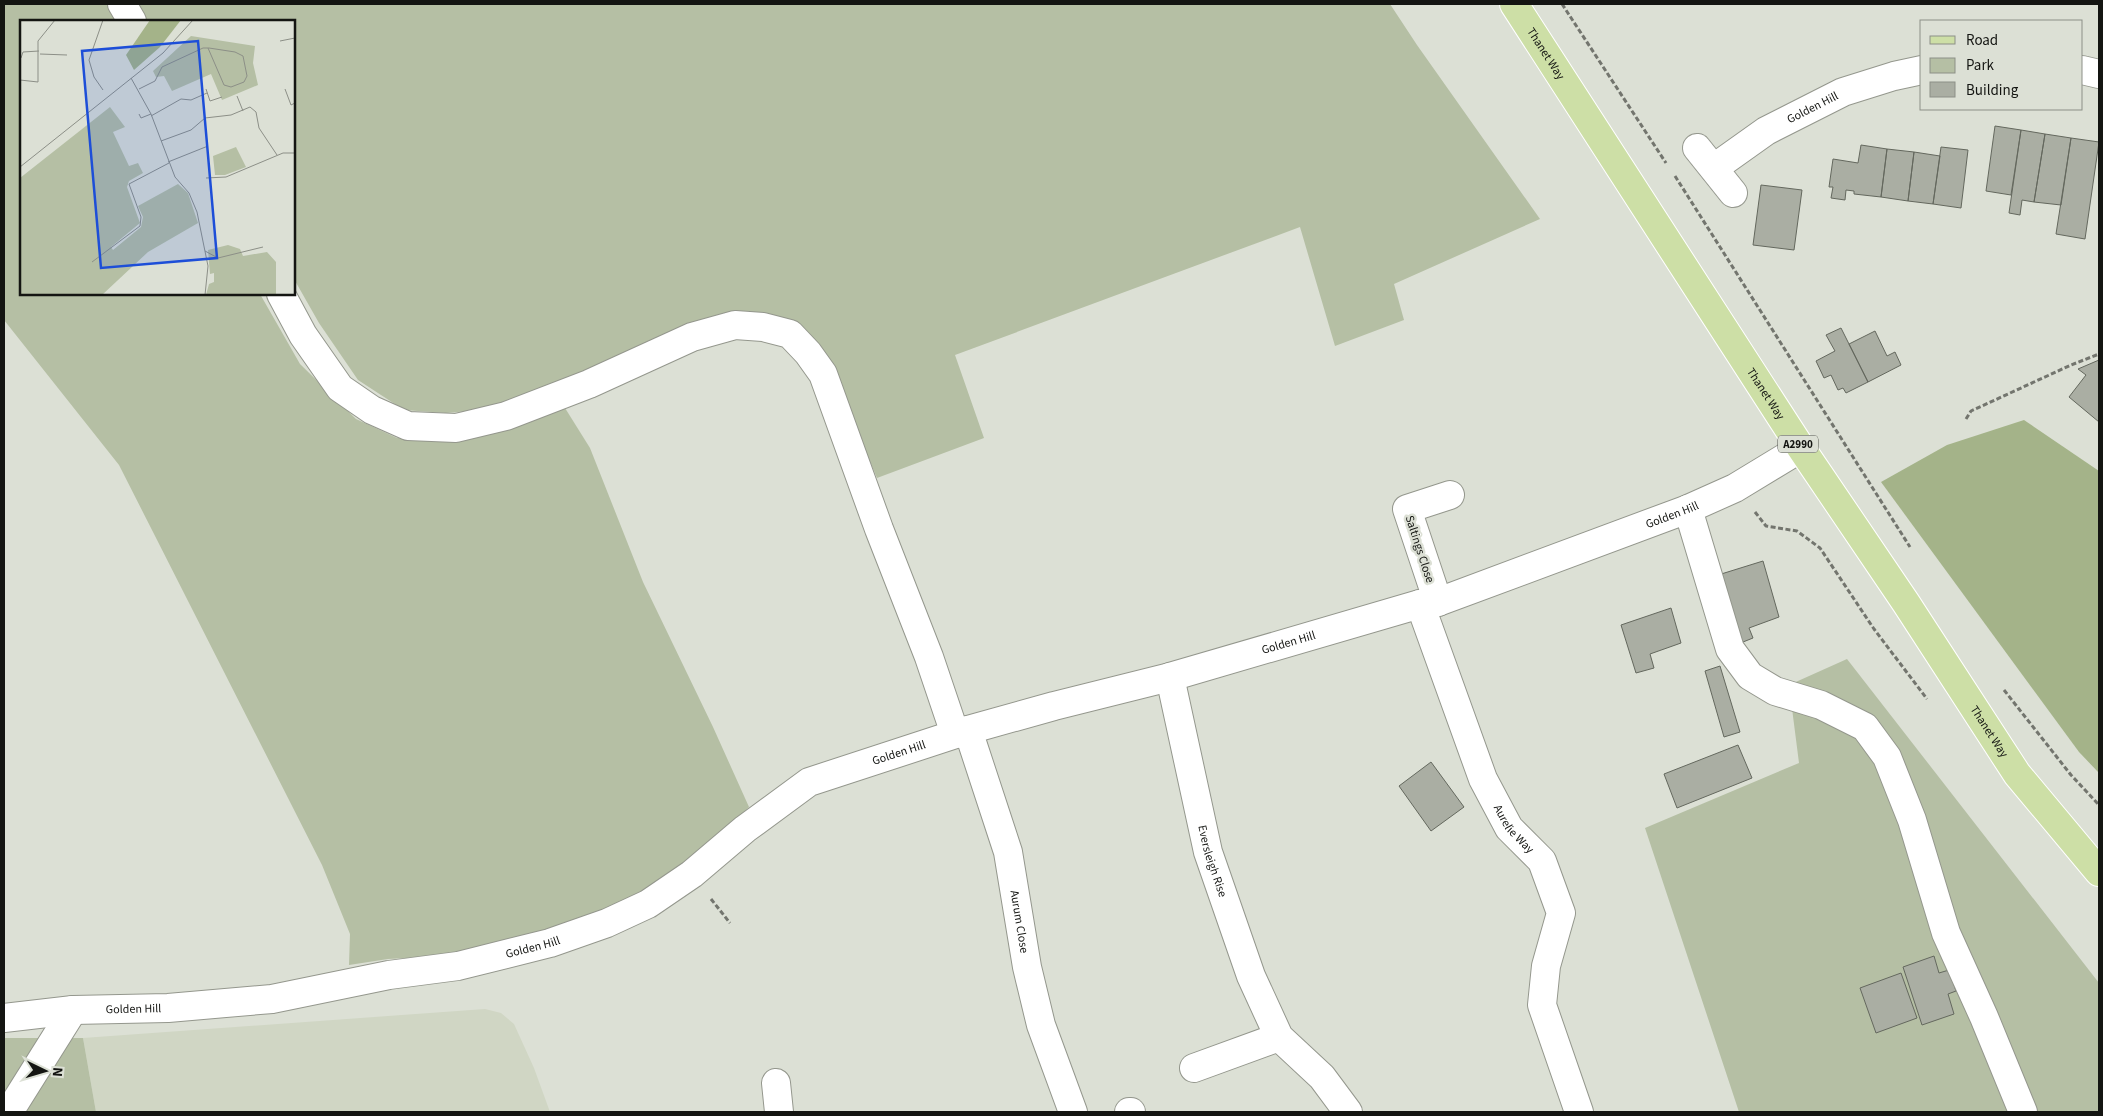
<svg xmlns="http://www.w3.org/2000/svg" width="2103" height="1116" viewBox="0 0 2103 1116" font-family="'Source Sans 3',sans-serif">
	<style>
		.built { fill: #d0d6c4 }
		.green { fill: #b5bfa4 }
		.forest { fill: #a4b389 }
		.building { fill: #aaaea3; stroke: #64685e }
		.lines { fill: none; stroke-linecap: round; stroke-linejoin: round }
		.minor-casing { stroke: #94978d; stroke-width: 30 }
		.major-casing { stroke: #fff; stroke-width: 30 }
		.path { stroke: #73756e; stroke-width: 3; stroke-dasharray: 5 2.5; stroke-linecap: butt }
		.minor { stroke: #fff; stroke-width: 28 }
		.major { stroke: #cddfa6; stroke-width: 28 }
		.labels { text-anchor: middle; stroke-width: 5; stroke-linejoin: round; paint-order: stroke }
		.shield { fill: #dce0d5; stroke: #50524c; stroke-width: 1 }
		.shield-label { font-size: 11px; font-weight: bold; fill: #141512 }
		.street-label { font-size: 12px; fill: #141512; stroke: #dce0d5 }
		.inset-road { fill: none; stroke: #8c8f87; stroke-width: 1 }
		.view { fill: #1d4ed8; fill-opacity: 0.15; stroke: #1d4ed8; stroke-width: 2.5 }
		.inset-edge { fill: none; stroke: #141512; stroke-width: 2.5 }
	</style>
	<rect width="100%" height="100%" fill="#dce0d5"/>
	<!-- built -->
	<path class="built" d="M485,1009L501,1013L514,1024L534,1068L550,1112H96L83,1038Z"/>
	<!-- green -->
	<path class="green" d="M4,4H1390L1417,45L1540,219L1394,284L1404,320L1335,346L1300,227L955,355L984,438L877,478L839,388L789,321L757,312L703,325L520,398L480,410L446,413L404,410L358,380L319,323L294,279V21H21V294H260L300,364L356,419L397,438L461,441L565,408L590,448L643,582L713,727L749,807L712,847L647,895L480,954L388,959L349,965L350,934L322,865L119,465L4,320Z
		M1847,659L2099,983V1112H1739L1645,828L1799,763L1789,685Z
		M4,1038H83L96,1112H4Z"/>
	<!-- forest -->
	<path class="forest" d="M2024,420L2099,471V773L2079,752L1881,482L1947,445Z"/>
	<!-- building -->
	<path class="building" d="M1995,126L2021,130L2011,195L1986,191Z
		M2021,130L2045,134L2034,202L2022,200L2020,215L2009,213Z
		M2045,134L2071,138L2061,205L2034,202Z
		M2071,138L2099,142L2085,239L2056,234Z
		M1861,145L1887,149L1881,197L1854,194V191L1846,190L1845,200L1831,198L1833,187H1829L1833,159L1858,163Z
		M1941,147L1968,150L1961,208L1933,204Z
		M1887,149L1914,152L1908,201L1881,197Z
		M1914,152L1940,156L1933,204L1908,201Z
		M1761,185L1802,190L1794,250L1753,245Z
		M1841,328L1868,382L1846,393L1843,388L1838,390L1831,375L1824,378L1816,361L1835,351L1826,335Z
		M1875,331L1887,356L1895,352L1901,365L1868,382L1849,344Z
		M2099,360V422L2069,397L2086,375L2078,369Z
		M1763,561L1779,617L1749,628L1753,638L1738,644L1718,575Z
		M1671,608L1681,643L1650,654L1654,668L1636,673L1621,625Z
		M1720,666L1740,732L1724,737L1705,671Z
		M1738,745L1752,778L1677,808L1664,774Z
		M1431,762L1464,807L1431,831L1399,786Z
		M1934,956L1939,973L1949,970L1956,991L1948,994L1954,1014L1922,1025L1903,967Z
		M1901,973L1917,1018L1876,1033L1860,988Z"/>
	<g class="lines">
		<!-- minor casing -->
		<g class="minor-casing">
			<g id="minor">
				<path d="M122,4L132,21"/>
				<path d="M2082,70L2099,74"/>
				<path d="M1697,148L1733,193"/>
				<path id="s1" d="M1714,168L1766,131L1843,92L1894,76L1922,70"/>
				<path d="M281,294L303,335L340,388L372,410L408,426L456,428L506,416L589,384L692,337L735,325L763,327L790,334L808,353L823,374L879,529L929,657L955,734"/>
				<path d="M1688,509L1730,649L1750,676L1775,691L1821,705L1865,727L1887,757L1912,820L1946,933L1984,1017L2023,1112"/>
				<path d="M1438,602L1407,509L1450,495"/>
				<path id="s2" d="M1420,604L1483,779L1509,828L1542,861L1561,913L1546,966L1542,1005L1579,1112"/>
				<path id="s3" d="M1170,677L1208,852L1251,976L1279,1037L1322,1077L1348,1112"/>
				<path id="s4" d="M968,730L1008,852L1027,967L1041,1025L1073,1112"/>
				<path id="s5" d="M4,1018L73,1010L168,1008L272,999L389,975L458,966L550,943L607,923L648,904L692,874L745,829L809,782L968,730L1054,706L1170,677L1420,604L1438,602L1688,509L1735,488L1801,448"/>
				<path d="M1194,1068L1279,1037"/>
				<path d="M776,1083L779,1112"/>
				<path d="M9,1112L73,1010"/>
				<path d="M1129,1112H1131"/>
			</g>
		</g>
		<!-- major casing -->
		<g class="major-casing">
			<g id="major">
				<path id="s6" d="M1514,4L1801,448L1906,603L2017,774L2099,872"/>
			</g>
		</g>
		<!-- path -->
		<path class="path" d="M1562,4L1666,163
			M1675,176L1910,547
			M1966,419L1971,411L2071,365L2099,354
			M1755,512L1766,526L1797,531L1820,548L1874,629L1927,699
			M2004,690L2071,775L2099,805
			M711,899L730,923"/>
		<!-- minor -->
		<use href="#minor" class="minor"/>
		<!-- major -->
		<use href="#major" class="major"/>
	</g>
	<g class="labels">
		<!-- shield labels -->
		<rect class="shield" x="1778" y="435.5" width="40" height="17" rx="4"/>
		<g class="shield-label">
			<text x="1798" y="448">A2990</text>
		</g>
		<!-- street labels -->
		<g class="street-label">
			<text dy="4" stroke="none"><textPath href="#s6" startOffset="59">Thanet Way</textPath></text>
			<text dy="4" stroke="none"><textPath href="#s1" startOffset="116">Golden Hill</textPath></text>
			<text dy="4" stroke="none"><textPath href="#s6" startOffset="464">Thanet Way</textPath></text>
			<text dy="4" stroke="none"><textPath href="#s5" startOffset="1765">Golden Hill</textPath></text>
			<text transform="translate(1420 549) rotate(72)" y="4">Saltings Close</text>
			<text dy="4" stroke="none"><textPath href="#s5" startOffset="1360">Golden Hill</textPath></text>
			<text dy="4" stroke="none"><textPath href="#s6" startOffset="869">Thanet Way</textPath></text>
			<text dy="4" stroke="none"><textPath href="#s5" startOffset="955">Golden Hill</textPath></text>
			<text dy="4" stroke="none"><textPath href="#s2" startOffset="245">Aurelie Way</textPath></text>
			<text dy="4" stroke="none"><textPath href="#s3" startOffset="189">Eversleigh Rise</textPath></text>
			<text dy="4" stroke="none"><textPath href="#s4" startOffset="199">Aurum Close</textPath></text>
			<text dy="4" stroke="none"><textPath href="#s5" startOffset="535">Golden Hill</textPath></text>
			<text dy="4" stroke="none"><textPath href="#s5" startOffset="130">Golden Hill</textPath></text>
		</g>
	</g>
	<!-- overview -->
	<g transform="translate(20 20)">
		<rect width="275" height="275" fill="#dce0d5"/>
		<path d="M171,16L235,26L233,43L238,65L202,80L191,54L152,71L144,56L136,57L133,51ZM90,87L105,107L93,112L109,146L118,143L123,153L109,161L107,167L120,203L91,227L93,230L121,207L123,197L118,186L158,164L168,173L178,203L128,232L82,275H0V158ZM216,127L226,147L205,155H195L193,136ZM208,225L220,229L223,236L247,232L256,242V275H186L189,264L194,262V253L190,254L188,230Z" fill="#b5bfa4"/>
		<path d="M130,0H161L140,27L114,50L106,35Z" fill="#a4b389"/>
		<path class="inset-road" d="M83,0L69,40L74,57L83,70M260,21L275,18M20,34L47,35M1,38L3,32L19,31M111,58L131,94L155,157L169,173L177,192L188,246L185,275M0,60L18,62V21L35,0M119,69L135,61L142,47L183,28H189L215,32L223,36L227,56L224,62L211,67L204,65L188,28M186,69L190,81L202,77M265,69L271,85L275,83M217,76L223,91M119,94L121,98L131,94M131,96L161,79L171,80L187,73M141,121L171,110L185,98L211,95L230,87L236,92L239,108L257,135M148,142L188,126M0,147L143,33L173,0M186,158L206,157L263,133H275M185,231L198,238L243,227M72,242L120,206L121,197L109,164L149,143"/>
		<path class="view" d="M178,21L197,238L81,248L62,31Z"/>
		<rect width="275" height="275" class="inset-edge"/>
	</g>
	<!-- border -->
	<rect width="2103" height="1116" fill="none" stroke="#141512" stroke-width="10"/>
	<!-- legend -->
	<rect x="1920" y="20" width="162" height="90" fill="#dce0d5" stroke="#8c8f87"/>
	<rect x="1930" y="36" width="25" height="8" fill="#cddfa6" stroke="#8c8f87"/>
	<text x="1966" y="45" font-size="15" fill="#141512">Road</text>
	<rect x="1930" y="58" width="25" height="15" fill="#b5bfa4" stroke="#8c8f87"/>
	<text x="1966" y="70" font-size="15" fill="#141512">Park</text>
	<rect x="1930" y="82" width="25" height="15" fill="#aaaea3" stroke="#8c8f87"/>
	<text x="1966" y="95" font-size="15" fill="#141512">Building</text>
	<!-- north arrow -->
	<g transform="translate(45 1071) rotate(95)" stroke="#dce0d5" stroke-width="4" paint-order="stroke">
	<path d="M0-4L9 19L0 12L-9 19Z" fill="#141512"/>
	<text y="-8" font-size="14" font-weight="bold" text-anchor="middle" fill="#141512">N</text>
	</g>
</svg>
